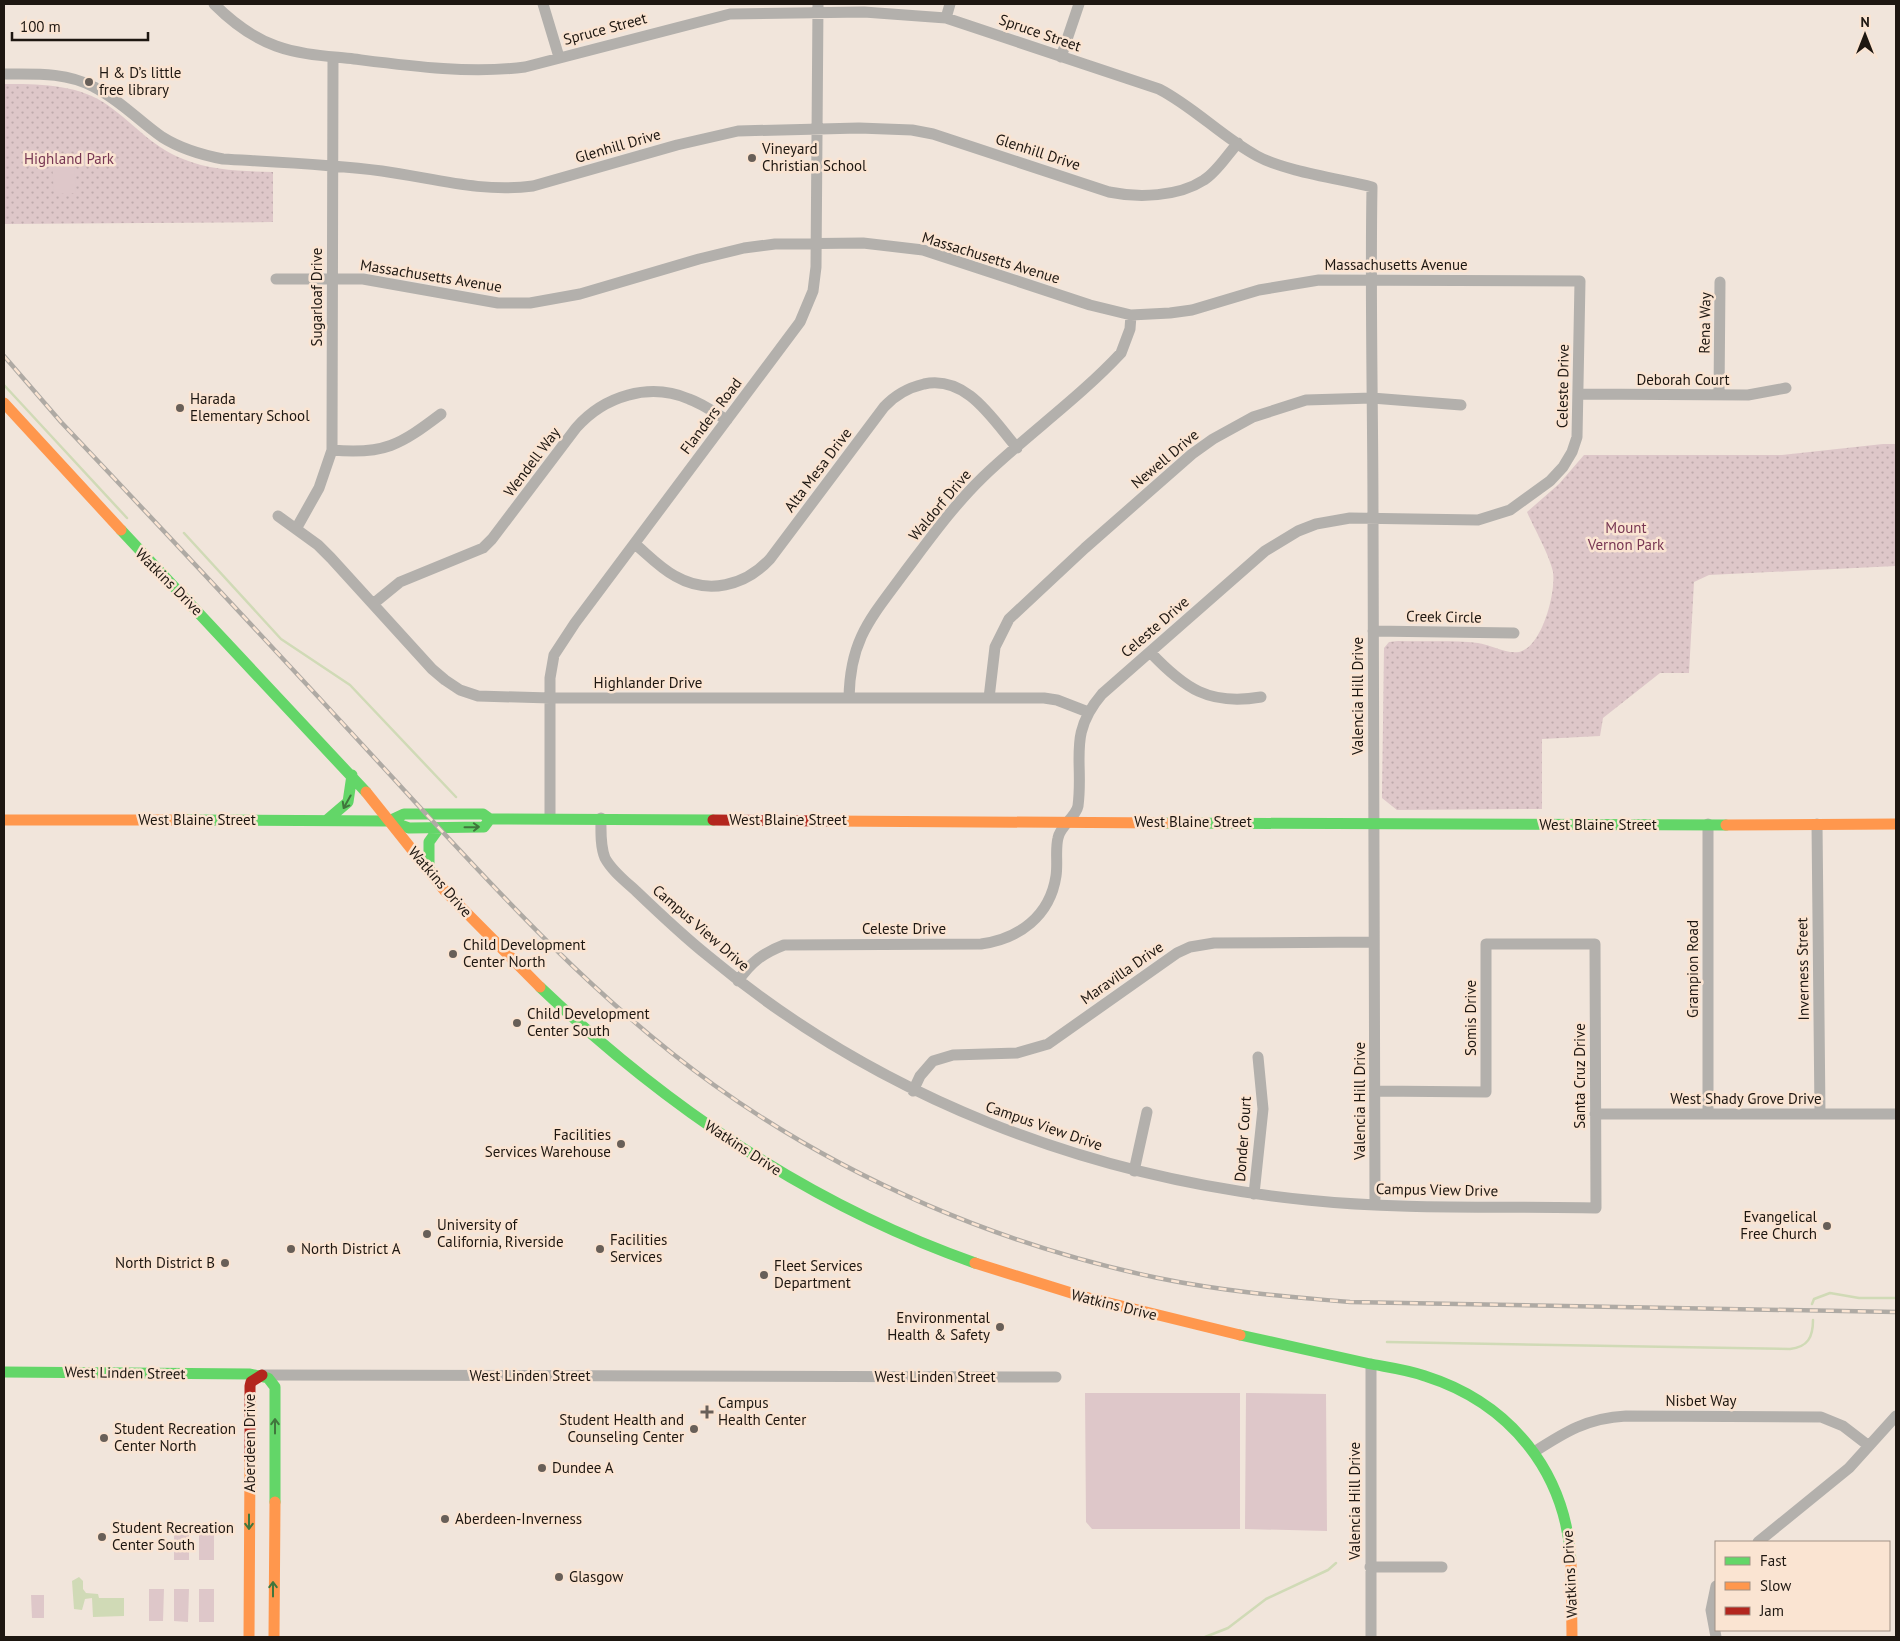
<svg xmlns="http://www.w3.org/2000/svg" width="1900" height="1641" viewBox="0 0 1900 1641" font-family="'PT Sans',sans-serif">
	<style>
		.park { fill: url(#park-dots) }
		.pitch { fill: #dec7c9 }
		.water { fill: #d0dab6 }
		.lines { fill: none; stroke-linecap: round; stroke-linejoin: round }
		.stream { stroke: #d0dab6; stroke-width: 2.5 }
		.street { stroke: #b3b0ac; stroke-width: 11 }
		.fast { stroke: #63d668; stroke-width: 11 }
		.slow { stroke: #ff974d; stroke-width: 11 }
		.jam { stroke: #b3261e; stroke-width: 11 }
		.rail-casing { stroke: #afaaa4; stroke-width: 4.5 }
		.rail { stroke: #fae4d2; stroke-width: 2.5; stroke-dasharray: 8; stroke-linecap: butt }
		.oneway { stroke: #40763c }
		.poi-dot { fill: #685f58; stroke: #fae4d2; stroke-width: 2 }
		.labels { text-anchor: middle; stroke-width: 5; stroke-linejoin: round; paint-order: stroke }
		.street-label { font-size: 15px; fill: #1e1711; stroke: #fae4d2 }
		.poi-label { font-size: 15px; fill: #1e1711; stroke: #fae4d2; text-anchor: start }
		.park-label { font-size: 15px; fill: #783753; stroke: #fae4d2 }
	</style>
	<defs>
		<pattern id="park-dots" width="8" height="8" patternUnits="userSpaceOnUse" patternTransform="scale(1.25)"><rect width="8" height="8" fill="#dec7c9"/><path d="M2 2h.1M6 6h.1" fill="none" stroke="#beaaac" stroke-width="1.8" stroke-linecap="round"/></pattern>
	</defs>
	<rect width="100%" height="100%" fill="#f1e5db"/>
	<!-- park -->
	<path class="park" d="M4,84C37,84 74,84 103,102C131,120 151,147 183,159C212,171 243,171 273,172V222L4,224Z
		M1883,444H1896V566L1709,575L1694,582L1689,673H1660L1603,718L1600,736L1542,739V809L1397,810L1382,798L1384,648L1389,642L1398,641C1424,642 1452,640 1478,643C1492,645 1505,654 1519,652C1542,647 1556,593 1553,572C1550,556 1534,528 1527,512L1559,484L1584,455H1782Z"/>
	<!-- pitch -->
	<path class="pitch" d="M74,159L76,193L54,194L52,160Z
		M1085,1393H1240V1529H1092L1086,1522Z
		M1246,1393L1326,1394L1327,1531L1245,1529Z
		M174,1527H189V1560H174Z
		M199,1527H214V1560H199Z
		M149,1589H164L163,1621H149Z
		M174,1589H189L188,1622L174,1621Z
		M199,1589H214V1622H199Z
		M31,1595H44V1618H32Z"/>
	<!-- water -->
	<path class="water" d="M79,1577L83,1581V1589L86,1593L98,1594L99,1598H124V1616L93,1617L92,1598L85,1599L82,1610L74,1609L72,1581Z"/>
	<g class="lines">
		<!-- stream -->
		<path class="stream" d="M4,385L127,518
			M184,533L281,639L350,685L456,797
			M1812,1304L1814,1299L1830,1293L1859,1298H1896
			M1387,1342L1790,1349C1808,1347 1813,1337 1813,1320
			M1205,1637L1228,1628L1266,1599L1328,1570L1336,1563"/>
		<!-- street -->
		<path class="street" d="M214,4C232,22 251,37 276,46C301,55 328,56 354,59C410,66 469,74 525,67L730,14L864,12L946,18L1159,89C1194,107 1222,137 1257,156C1284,171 1340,179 1372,187C1370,298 1373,408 1373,519C1374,748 1374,976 1375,1205
			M543,4L559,57
			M946,18L950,4
			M1061,57L1079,4
			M4,74C35,74 66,72 94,87C120,100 139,121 162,137C181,149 202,155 223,159C276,162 330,164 382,171C433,178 481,193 533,186L677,145L738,131L859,128L912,130L933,134L1109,192C1138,198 1178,197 1204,180C1217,172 1227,155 1238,143
			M276,279H363L498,303H530L580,294L699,259L744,248L775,244L863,243L923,250L1090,305L1131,315L1170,313L1192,310L1259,290L1319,280L1580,281L1577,437L1572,452L1563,467L1550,481L1510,510L1478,520L1350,518L1316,524L1298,531L1265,551L1102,694C1067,735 1084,760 1078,806C1076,817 1060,826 1058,838C1055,850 1058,863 1056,876C1050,916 1019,939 981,944L784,945C763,953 751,962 738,981
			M1579,394L1748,395L1786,388
			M1719,395L1720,282
			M332,450C384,455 400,445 441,414
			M278,516L318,545L331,558L432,669L445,680L460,690L478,696L550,698H1044L1057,700L1088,712
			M296,529L319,488L332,450L333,57
			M635,544C647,554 660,568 675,576C708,595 745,586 770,559L884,407C895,395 907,388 924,384C967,375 993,420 1017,448
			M373,604L400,582L483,548L492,539L576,428C604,396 649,382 689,399C703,404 715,413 727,420
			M1373,631L1514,633
			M1150,652C1184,688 1209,706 1261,697
			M849,698C850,639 871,618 904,573C929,540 953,506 983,477C1028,434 1079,398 1121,353L1130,329L1131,315
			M989,698L995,647L1009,619L1085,548L1192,454L1213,439L1253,417L1306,400L1372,398L1461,405
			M550,818V678L554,655L575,623L800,322L813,291L816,267L818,4
			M601,818C601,830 600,846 605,858C612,871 625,881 636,891C659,913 682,935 707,955C877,1097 1087,1178 1307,1200C1402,1210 1500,1206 1596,1208L1595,944H1486V1092L1375,1091
			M1817,824L1820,1114
			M913,1091L920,1076L933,1061L953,1055L1017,1053L1048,1044L1177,953L1190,947L1214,943L1373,942
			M1595,1114H1896
			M1708,1114V824
			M1134,1171L1147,1112
			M1254,1194L1263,1109L1258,1057
			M262,1375L1056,1377
			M1534,1452C1565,1432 1587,1418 1626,1416L1821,1417L1843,1426L1869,1446
			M1758,1542L1849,1468L1896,1416
			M1370,1567H1442
			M1371,1637V1364
			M1716,1637L1711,1610L1716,1586"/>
		<!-- fast -->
		<path class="fast" d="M121,530L366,792
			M187,820L389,821L409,828L484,827L490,819
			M327,820L348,802L352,775
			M389,821L404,814H483L490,819L713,820
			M1165,823L1726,825
			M429,871V842L439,828
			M540,987C666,1107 810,1205 975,1263
			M1240,1335C1282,1344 1324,1354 1366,1363C1385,1367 1406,1369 1425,1376C1510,1403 1565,1471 1571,1560
			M4,1372L250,1374L268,1378L275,1387V1502"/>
		<!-- slow -->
		<path class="slow" d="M4,403L121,530
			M366,792L445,891L540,987
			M4,820H187
			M828,821L1165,823
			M1726,825L1896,824
			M975,1263L1081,1296L1240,1335
			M1571,1560L1572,1637
			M249,1637L250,1459
			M274,1637L275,1502"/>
		<!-- jam -->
		<path class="jam" d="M713,820L828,821
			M250,1459V1386L251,1382L262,1375"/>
		<!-- rail casing -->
		<g class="rail-casing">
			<path id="rail" d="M4,356L61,422C169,536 276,651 382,766C486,879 589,995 714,1085C845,1179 1000,1245 1158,1278C1221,1291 1286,1297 1350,1302L1896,1312"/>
		</g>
		<!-- rail -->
		<use href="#rail" class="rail"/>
	</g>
	<!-- one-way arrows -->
	<defs><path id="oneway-shaft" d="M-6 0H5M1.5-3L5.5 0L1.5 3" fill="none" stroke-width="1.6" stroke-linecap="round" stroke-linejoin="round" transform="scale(1.25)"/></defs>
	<g class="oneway">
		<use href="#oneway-shaft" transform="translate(347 802) rotate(119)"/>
		<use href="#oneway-shaft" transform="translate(472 827) rotate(-1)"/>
		<use href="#oneway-shaft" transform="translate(275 1426) rotate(-90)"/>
		<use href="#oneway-shaft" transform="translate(249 1522) rotate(90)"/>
		<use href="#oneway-shaft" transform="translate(273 1589) rotate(-90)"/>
	</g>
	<!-- markers -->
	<g class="poi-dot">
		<circle cx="89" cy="82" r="5"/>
		<circle cx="752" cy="158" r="5"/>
		<circle cx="180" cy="408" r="5"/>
		<circle cx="453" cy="954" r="5"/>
		<circle cx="517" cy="1023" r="5"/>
		<circle cx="621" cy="1144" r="5"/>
		<circle cx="1827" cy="1226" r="5"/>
		<circle cx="427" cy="1234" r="5"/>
		<circle cx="291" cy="1249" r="5"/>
		<circle cx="600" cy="1249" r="5"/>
		<circle cx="225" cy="1263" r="5"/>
		<circle cx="764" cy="1275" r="5"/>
		<circle cx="1000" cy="1327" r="5"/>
		<path d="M704.5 1404.5h5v5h5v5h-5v5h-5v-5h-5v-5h5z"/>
		<circle cx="694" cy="1429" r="5"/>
		<circle cx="104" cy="1438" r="5"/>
		<circle cx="542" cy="1468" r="5"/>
		<circle cx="445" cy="1519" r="5"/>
		<circle cx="102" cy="1537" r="5"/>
		<circle cx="559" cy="1577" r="5"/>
	</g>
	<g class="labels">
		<!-- street labels -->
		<g class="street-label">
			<text transform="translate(605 29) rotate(-15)" y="5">Spruce Street</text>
			<text transform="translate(1040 33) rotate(19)" y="5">Spruce Street</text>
			<text transform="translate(618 146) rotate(-16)" y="5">Glenhill Drive</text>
			<text transform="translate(1038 152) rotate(18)" y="5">Glenhill Drive</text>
			<text transform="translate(991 258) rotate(17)" y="5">Massachusetts Avenue</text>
			<text x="1396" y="270">Massachusetts Avenue</text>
			<text transform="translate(431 276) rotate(9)" y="5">Massachusetts Avenue</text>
			<text transform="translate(317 297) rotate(-90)" y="5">Sugarloaf Drive</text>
			<text transform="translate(1705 323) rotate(-89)" y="5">Rena Way</text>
			<text x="1683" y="385">Deborah Court</text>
			<text transform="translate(1563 386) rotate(-89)" y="5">Celeste Drive</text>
			<text transform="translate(711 416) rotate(-53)" y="5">Flanders Road</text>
			<text transform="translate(1165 459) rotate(-40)" y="5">Newell Drive</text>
			<text transform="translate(532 462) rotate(-53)" y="5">Wendell Way</text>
			<text transform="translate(818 470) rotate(-53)" y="5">Alta Mesa Drive</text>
			<text transform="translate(940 505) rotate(-50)" y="5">Waldorf Drive</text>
			<text transform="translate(169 582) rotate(45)" y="5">Watkins Drive</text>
			<text transform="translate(1444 617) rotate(1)" y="5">Creek Circle</text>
			<text transform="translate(1155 627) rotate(-41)" y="5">Celeste Drive</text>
			<text x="648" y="688">Highlander Drive</text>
			<text transform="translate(1358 696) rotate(-90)" y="5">Valencia Hill Drive</text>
			<text x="197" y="825">West Blaine Street</text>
			<text x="788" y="825">West Blaine Street</text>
			<text x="1193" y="827">West Blaine Street</text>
			<text x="1598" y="830">West Blaine Street</text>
			<text transform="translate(440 882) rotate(49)" y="5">Watkins Drive</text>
			<text transform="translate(701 928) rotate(41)" y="5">Campus View Drive</text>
			<text x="904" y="934">Celeste Drive</text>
			<text transform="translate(1693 969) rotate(-90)" y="5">Grampion Road</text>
			<text transform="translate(1803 969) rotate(-91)" y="5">Inverness Street</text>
			<text transform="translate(1122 973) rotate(-35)" y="5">Maravilla Drive</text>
			<text transform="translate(1471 1018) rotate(-90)" y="5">Somis Drive</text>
			<text transform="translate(1580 1076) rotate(-90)" y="5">Santa Cruz Drive</text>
			<text x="1746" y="1104">West Shady Grove Drive</text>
			<text transform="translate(1360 1101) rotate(-90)" y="5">Valencia Hill Drive</text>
			<text transform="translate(1044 1126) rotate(19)" y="5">Campus View Drive</text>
			<text transform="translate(1243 1139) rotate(-86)" y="5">Donder Court</text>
			<text transform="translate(743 1148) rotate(33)" y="5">Watkins Drive</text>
			<text transform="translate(1437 1190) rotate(1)" y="5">Campus View Drive</text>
			<text transform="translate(1114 1305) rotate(14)" y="5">Watkins Drive</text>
			<text transform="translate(125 1373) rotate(1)" y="5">West Linden Street</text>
			<text x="530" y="1381">West Linden Street</text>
			<text x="935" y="1382">West Linden Street</text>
			<text x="1701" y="1406">Nisbet Way</text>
			<text transform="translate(250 1443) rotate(-90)" y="5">Aberdeen Drive</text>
			<text transform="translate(1355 1501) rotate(-90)" y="5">Valencia Hill Drive</text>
			<text transform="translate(1570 1574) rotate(-93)" y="5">Watkins Drive</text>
		</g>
		<!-- poi labels -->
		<g class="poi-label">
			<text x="99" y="78">H &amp; D’s little<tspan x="99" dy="17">free library</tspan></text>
			<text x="762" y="154">Vineyard<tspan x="762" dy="17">Christian School</tspan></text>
			<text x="190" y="404">Harada<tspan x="190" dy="17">Elementary School</tspan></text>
			<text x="463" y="950">Child Development<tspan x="463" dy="17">Center North</tspan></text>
			<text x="527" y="1019">Child Development<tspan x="527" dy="17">Center South</tspan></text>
			<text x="611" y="1140" text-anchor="end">Facilities<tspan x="611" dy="17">Services Warehouse</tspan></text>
			<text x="1817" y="1222" text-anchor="end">Evangelical<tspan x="1817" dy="17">Free Church</tspan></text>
			<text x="437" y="1230">University of<tspan x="437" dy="17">California, Riverside</tspan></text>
			<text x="610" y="1245">Facilities<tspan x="610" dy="17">Services</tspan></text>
			<text x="301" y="1254">North District A</text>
			<text x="215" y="1268" text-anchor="end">North District B</text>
			<text x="774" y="1271">Fleet Services<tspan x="774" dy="17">Department</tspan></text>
			<text x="990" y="1323" text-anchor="end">Environmental<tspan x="990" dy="17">Health &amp; Safety</tspan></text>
			<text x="718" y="1408">Campus<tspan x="718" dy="17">Health Center</tspan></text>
			<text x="684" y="1425" text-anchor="end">Student Health and<tspan x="684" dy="17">Counseling Center</tspan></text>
			<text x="114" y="1434">Student Recreation<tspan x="114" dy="17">Center North</tspan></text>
			<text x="552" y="1473">Dundee A</text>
			<text x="455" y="1524">Aberdeen-Inverness</text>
			<text x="112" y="1533">Student Recreation<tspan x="112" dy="17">Center South</tspan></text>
			<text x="569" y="1582">Glasgow</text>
		</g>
		<!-- park labels -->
		<g class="park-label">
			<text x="69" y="164">Highland Park</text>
			<text x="1626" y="533">Mount<tspan x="1626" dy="17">Vernon Park</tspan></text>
		</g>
	</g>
	<!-- border -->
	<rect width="1900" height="1641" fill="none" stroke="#1e1711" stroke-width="10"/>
	<!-- legend -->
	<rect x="1715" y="1541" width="175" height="90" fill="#fae4d2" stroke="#a29285"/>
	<rect x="1725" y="1557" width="25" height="8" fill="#63d668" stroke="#a29285"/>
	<text x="1760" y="1566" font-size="15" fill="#1e1711">Fast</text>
	<rect x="1725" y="1582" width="25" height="8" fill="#ff974d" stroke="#a29285"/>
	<text x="1760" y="1591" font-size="15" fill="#1e1711">Slow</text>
	<rect x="1725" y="1607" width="25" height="8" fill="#b3261e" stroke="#a29285"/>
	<text x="1760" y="1616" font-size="15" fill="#1e1711">Jam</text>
	<!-- north arrow -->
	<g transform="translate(1865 35)" stroke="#fae4d2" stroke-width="4" paint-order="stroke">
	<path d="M0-4L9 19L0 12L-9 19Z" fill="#1e1711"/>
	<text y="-8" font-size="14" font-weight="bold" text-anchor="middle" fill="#1e1711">N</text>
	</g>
	<!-- scale -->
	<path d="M12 32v8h136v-8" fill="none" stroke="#1e1711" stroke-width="2.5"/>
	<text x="20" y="32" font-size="15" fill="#1e1711" stroke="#fae4d2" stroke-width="4" paint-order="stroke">100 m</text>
</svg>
